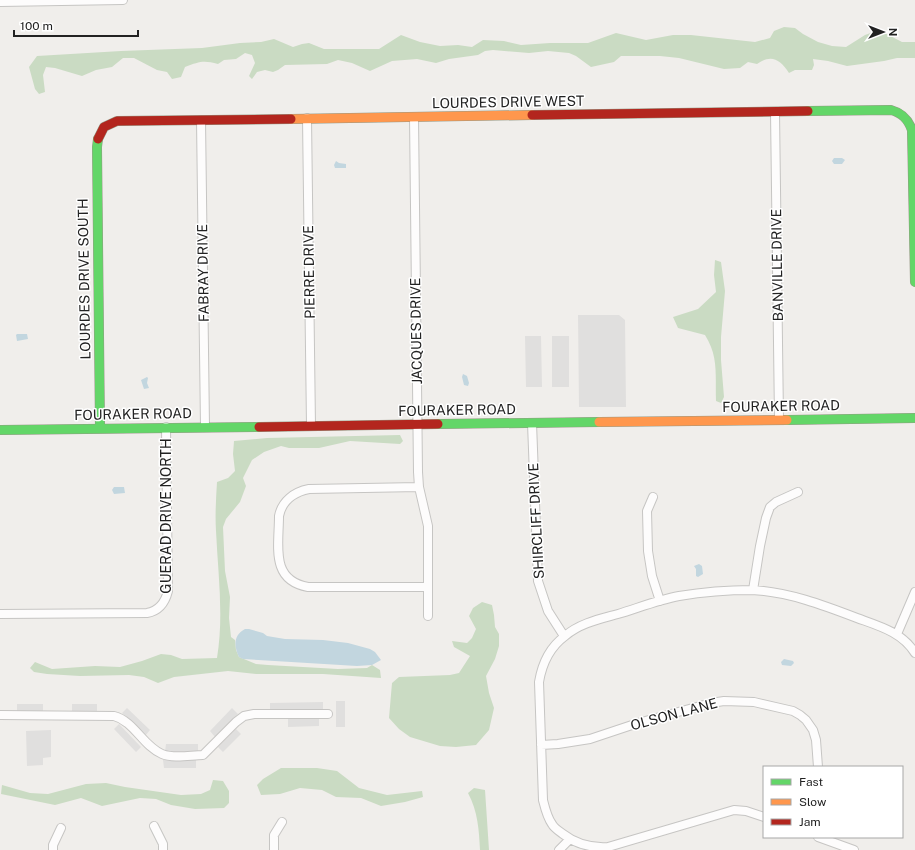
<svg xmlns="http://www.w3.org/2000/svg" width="915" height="850" viewBox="0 0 915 850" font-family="'Public Sans',sans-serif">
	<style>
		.forest { fill: #cadbc3 }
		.parking { fill: #e0dfde }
		.water { fill: #c2d6df }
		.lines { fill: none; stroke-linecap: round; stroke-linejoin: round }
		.street-casing { stroke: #c6c5c3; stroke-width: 10 }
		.fast-casing { stroke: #959884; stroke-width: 10 }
		.slow-casing { stroke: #959884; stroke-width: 10 }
		.jam-casing { stroke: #959884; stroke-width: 10 }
		.street { stroke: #fdfcfc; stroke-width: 8 }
		.fast { stroke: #63d668; stroke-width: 9 }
		.slow { stroke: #ff974d; stroke-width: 9 }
		.jam { stroke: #b3261e; stroke-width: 9 }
		.labels { text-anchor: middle; stroke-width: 3; stroke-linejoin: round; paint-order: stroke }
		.street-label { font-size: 14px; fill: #222; stroke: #fff }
	</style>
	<rect width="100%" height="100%" fill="#f0eeeb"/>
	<!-- forest -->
	<path class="forest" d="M784,27L795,28L803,34L818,42L832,46L846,47L865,35L879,30L902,42H915V58H897L884,61L847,66L828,61L813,59L814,65L812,70H795L789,73C780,59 771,54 757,64L748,62L740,68L724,69L679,58L660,56H621L614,62L591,67L576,56L569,53L548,51L529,53L493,50L485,51L478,55L449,59L436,63L417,59L392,61L370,71L352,63L338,60L327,64L285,65L278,70L273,72L265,70L257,72L252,79L249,76L255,63L252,55L245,53L236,59L224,60L218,64C203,60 199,62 185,67L181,77L172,79L167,72L157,70L134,58H123L112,67L96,70L82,76L55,68L46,67L43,75L45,92L39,94L35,89L29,67L37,56L121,51L202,48L240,43L261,42L274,39L293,47L302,44L309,43L324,49H379L401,35L420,42L440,46L458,45L472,47L483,40L504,41L521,45L550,43H588L616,33L646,40L673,35H691L755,42L770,38L774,31Z
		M715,260L721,262L725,291L721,337V360L724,397L721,403L716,401C715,376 719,357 705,335L678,328L673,317L698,309L716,292L714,275Z
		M400,435L403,441L400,444L350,441L319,448H289L281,446L264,452L252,460L243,478L246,486L240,502L226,519L223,527L225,571L230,597L229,618L231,637L235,640L236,650L239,657L256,664L268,665L338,669L367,668L372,665L380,670L381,678L323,674H256L228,671L174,677L158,683L144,677L129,675L80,676L47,674L34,672L30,668L35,662L52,669L95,666L120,667L142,661L161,654L171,655L182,659L217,658C224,616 218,574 216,531C215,515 216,498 217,482L228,478L235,471L233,454L234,441L267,438Z
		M482,602L492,605L494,615L495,627L499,634V646L495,659L486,676L489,693L494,708L489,730L476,745L456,747L440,746L410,737L399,729L389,718L392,683L399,677L450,675L459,673L470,656L454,647L452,641L467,643L472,638L476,629L469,616L473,608Z
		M281,768H317L337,771L359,788L387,795L422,791L423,797L405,802L381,806L361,798L336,797L322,790L300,788L280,794L261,795L257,785L263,779Z
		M213,780L223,781L229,791V803L224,808L195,809L171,805L156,799L140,798L102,806L81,798L55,805L1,794L2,785L30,793L48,794L86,784L106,783L125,787L181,795L201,794L210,790Z
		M474,788L485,790L489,850H480C479,830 478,812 468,793Z"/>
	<!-- parking -->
	<path class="parking" d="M578,315H619L625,320L626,407H579Z
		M525,336H541L542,387H526Z
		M552,336H569V387H552Z
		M336,701H345V727H336Z
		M323,702V710H270V703Z
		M17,704H43V711H17Z
		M72,704H97V712H72Z
		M127,708L150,730L145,736L122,713Z
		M232,708L238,714L215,737L210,731Z
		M319,718V726L288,727V719Z
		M119,724L141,747L136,752L114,729Z
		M236,729L241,734L223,752L218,747Z
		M51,730V757L43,758V765L27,766L26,731Z
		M166,744H198V752H165Z
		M163,760H196V768H164Z"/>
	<!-- water -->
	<path class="water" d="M834,158H842L845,160L842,164H834L832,161Z
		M336,161L339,163L346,164V168H335L334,165Z
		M17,334H27L28,339L17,341L16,335Z
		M463,374L467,376L469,383L468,386L464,385L462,377Z
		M147,377L148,378L147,383L149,388L144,389L141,380Z
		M114,487H124L125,493L114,494L112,490Z
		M699,564L702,566L703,574L698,577L696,576V569L694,566Z
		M245,629H249L263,633L267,636L285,639L323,640L348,643L370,649L375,652L381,660L372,665L357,666L243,659L239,657C234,647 233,635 245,629Z
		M784,659L793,661L794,663L791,666L782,665L781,662Z"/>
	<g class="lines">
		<!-- street casing -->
		<g class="street-casing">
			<path id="street" d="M0,2L123,0
				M775,112L779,419
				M414,117L418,472L419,487L428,526V616
				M307,118L311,426
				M201,120L205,427
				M532,423L538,581L548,611L564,636
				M419,487L309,489C294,492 282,501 279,516C279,546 270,580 308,587H428
				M653,497L647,511L648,551L652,576L660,601
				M753,590L760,546L766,518L770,507L776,502L798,492
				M0,614L147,613C159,611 165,603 168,591L166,427
				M897,634L915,592
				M0,715L114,716C134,721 143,746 162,754C174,759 191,755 203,755L236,722L244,716L254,714H328
				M541,745L558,744L590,739L638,723L711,703L724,701L754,702L793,711L800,715L806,720L813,730L816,740L818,767
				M764,817L746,811L734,810L608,847C591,848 577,845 563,834C559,831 554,828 552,824C547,817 545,808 543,800L539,682C542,664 550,647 565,636C580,623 600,619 618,614C638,608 658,600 679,596C703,592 728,590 752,590C789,592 823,605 857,618C879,626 902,632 915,653
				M154,826L163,844V850
				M818,837L854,850
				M53,850V845L61,828
				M274,850V835L282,822
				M559,850L570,839"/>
		</g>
		<!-- fast casing -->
		<g class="fast-casing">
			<path id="fast" d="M808,111L891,110C902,113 908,119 912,130L915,282
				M98,139L97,147L100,429
				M787,420L915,418
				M438,424L599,422
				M0,430L259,427"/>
		</g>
		<!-- slow casing -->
		<g class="slow-casing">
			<path id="slow" d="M291,119L532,115
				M599,422L787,420"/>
		</g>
		<!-- jam casing -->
		<g class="jam-casing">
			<path id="jam" d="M532,115L808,111
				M98,139L104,127L117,121L291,119
				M259,427L438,424"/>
		</g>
		<!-- street -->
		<use href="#street" class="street"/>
		<!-- fast -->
		<use href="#fast" class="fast"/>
		<!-- slow -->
		<use href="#slow" class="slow"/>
		<!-- jam -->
		<use href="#jam" class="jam"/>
	</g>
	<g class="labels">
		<!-- street labels -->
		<g class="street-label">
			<text transform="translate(508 102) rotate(-1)" y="5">LOURDES DRIVE WEST</text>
			<text transform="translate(777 265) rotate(-91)" y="5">BANVILLE DRIVE</text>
			<text transform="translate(309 272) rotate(-91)" y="5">PIERRE DRIVE</text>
			<text transform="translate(203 273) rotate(-91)" y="5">FABRAY DRIVE</text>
			<text transform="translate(84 279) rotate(-91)" y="5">LOURDES DRIVE SOUTH</text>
			<text transform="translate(416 331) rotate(-91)" y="5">JACQUES DRIVE</text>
			<text transform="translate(781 406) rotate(-1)" y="5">FOURAKER ROAD</text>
			<text transform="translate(457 410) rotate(-1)" y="5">FOURAKER ROAD</text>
			<text transform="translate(133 414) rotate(-1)" y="5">FOURAKER ROAD</text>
			<text transform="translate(166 516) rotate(-90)" y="5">GUERAD DRIVE NORTH</text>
			<text transform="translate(536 521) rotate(-93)" y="5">SHIRCLIFF DRIVE</text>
			<text transform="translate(674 714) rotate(-15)" y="5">OLSON LANE</text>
		</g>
	</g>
	<!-- legend -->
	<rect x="763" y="766" width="140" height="72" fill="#ffffff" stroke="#a7a7a7"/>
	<rect x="771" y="779" width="20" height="6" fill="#63d668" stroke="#a7a7a7"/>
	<text x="799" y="786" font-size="12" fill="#222222">Fast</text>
	<rect x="771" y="799" width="20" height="6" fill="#ff974d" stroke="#a7a7a7"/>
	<text x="799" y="806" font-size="12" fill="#222222">Slow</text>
	<rect x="771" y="819" width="20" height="6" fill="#b3261e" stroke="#a7a7a7"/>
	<text x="799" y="826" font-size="12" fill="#222222">Jam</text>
	<!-- north arrow -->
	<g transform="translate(883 32) rotate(90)" stroke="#ffffff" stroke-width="3" paint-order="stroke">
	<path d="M0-3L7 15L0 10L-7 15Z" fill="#222222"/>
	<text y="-6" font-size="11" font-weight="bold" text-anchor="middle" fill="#222222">N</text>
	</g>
	<!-- scale -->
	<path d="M14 30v6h124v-6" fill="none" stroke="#222222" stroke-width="2"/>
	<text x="20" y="30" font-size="12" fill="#222222" stroke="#ffffff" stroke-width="3" paint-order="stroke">100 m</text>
</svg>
